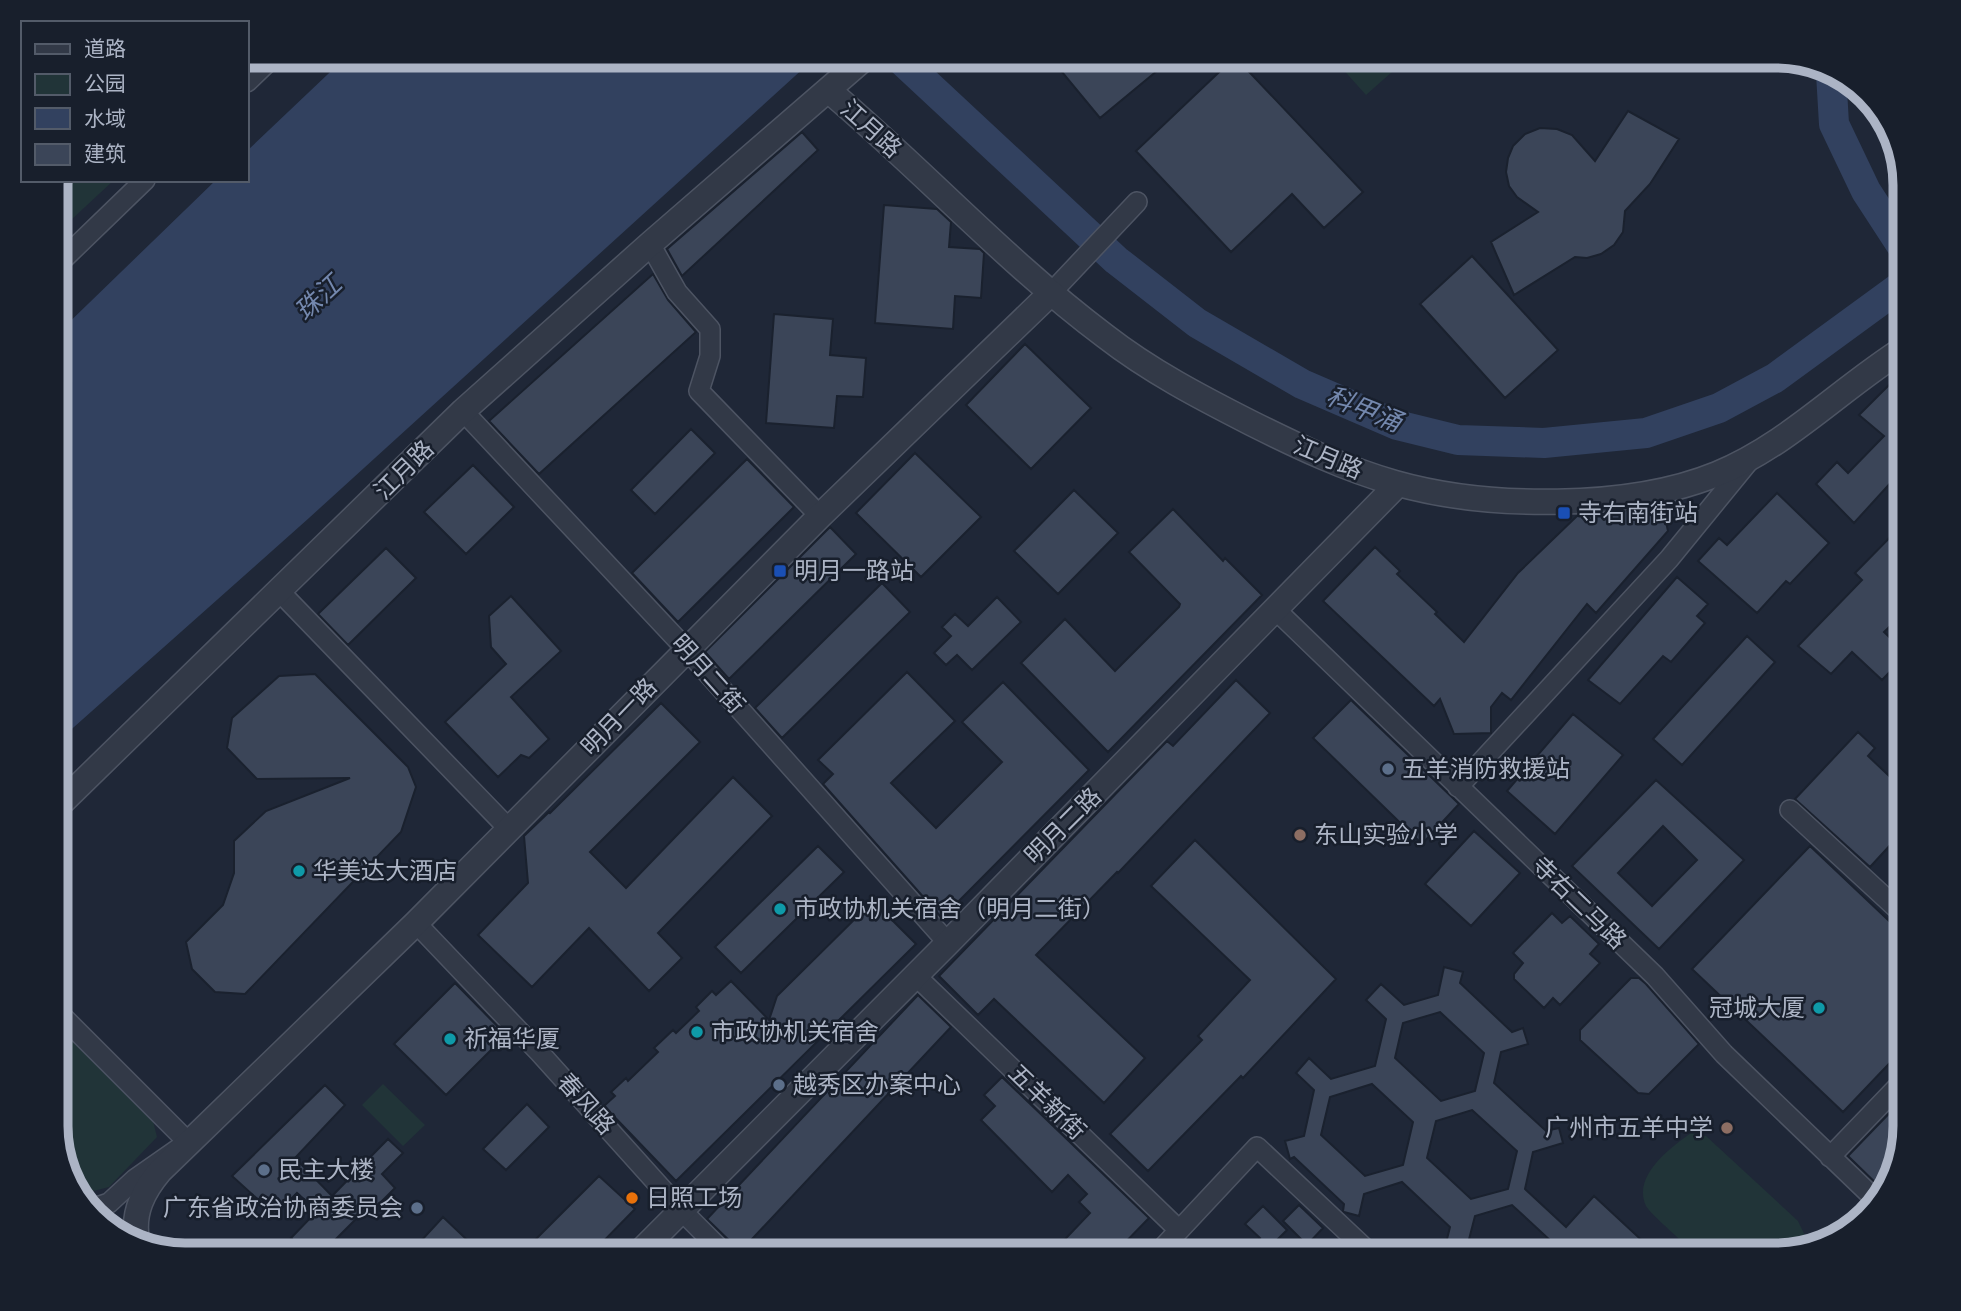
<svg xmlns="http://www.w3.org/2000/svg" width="1961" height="1311" viewBox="0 0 1961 1311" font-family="Montserrat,'Noto Sans SC',sans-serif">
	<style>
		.green { fill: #213438 }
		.water { fill: #32415f }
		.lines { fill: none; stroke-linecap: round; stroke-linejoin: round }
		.river { stroke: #32415f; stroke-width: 30 }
		.building { fill: #3b4558; stroke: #1a212e; stroke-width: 2; fill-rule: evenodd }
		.minor-casing { stroke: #4d5463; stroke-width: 22 }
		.tertiary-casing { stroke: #4d5463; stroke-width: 27 }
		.minor { stroke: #323947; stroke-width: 19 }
		.tertiary { stroke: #323947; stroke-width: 24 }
		.transit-dot { fill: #1a4fb4; stroke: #181f2c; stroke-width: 2.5 }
		.service-dot { fill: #5c6f8a; stroke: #181f2c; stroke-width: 2.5 }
		.education-dot { fill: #8d6e63; stroke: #181f2c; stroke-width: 2.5 }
		.culture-dot { fill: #0f9aa8; stroke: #181f2c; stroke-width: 2.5 }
		.food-dot { fill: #e8710a; stroke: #181f2c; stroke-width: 2.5 }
		.labels { text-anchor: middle; stroke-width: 5; stroke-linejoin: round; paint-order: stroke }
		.street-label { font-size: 24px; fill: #acb4c5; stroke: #181f2c }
		.poi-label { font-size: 24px; fill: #acb4c5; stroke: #181f2c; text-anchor: start }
		.water-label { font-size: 26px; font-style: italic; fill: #7488ae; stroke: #181f2c }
		.rim { fill: none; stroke: #acb4c5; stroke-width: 9 }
	</style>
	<rect width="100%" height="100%" fill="#1f2737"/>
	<!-- green -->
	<path class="green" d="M1331,56H1410L1366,95Z
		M56,180H114L56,234Z
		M56,1016L150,1109L157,1137L109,1187L82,1194L73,1190L56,1133Z
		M383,1084L425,1125L403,1146L362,1105Z
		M1691,1133L1706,1136L1798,1221L1810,1246L1776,1255H1697C1688,1246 1650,1214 1646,1206C1632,1176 1670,1148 1691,1133Z"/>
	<!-- water -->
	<path class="water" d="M347,56H817L309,518L56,743V335L216,180H247V151Z"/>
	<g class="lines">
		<!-- river -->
		<path class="river" d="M897,56L1116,260L1197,323L1302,384L1397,425L1458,440L1544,443L1646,433L1719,408L1775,378L1905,283
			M1831,73L1834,124L1866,191L1905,251"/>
	</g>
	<!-- building -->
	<path class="building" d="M1070,56H1175L1100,118L1057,66Z
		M1235,57L1363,192L1324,228L1292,194L1231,252L1136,151Z
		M1628,111L1679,139L1650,184L1625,211L1623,232L1614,245L1601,254L1587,258L1575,257L1514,295L1491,242L1538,212L1517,197L1509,186L1506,172L1508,158L1513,146L1525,134L1540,128L1557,129L1572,135L1595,161Z
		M802,132L818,150L682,276L667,249Z
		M884,205L937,209L951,222L949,247L980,249L984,253L981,298L955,296L953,329L875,323Z
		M1472,256L1558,350L1505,398L1420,304Z
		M653,274L668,300L696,332L539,474L489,421Z
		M774,314L833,319L830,355L866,358L863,397L837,396L834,428L766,423Z
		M1025,344L1091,408L1031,469L966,405Z
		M1889,385L1905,386V467L1854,523L1816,484L1837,462L1848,473L1884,436L1859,415Z
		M691,429L715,453L655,514L631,490Z
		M915,453L981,517L921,577L856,513Z
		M747,459L794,507L678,622L632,573Z
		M473,465L514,507L466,554L424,512Z
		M1074,490L1118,533L1058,594L1014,551Z
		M1777,493L1829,543L1790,584L1786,581L1757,613L1698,561L1719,538L1727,545Z
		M1652,507L1664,513L1668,531L1596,613L1587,604L1511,700L1502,693L1491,707V733L1454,734L1440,699L1434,706L1323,601L1375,547L1400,571L1397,574L1437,612L1435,614L1464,642L1518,573L1577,516Z
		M1173,509L1223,561L1225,558L1262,595L1108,752L1021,663L1065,619L1115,671L1179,607L1180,604L1129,552Z
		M1905,522V612L1884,632L1905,652V656L1882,680L1852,652L1831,674L1798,646L1862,580L1855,573Z
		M830,527L856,554L729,679L705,652Z
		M386,548L416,578L348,645L318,614Z
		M1677,577L1708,604L1697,616L1705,623L1671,662L1663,656L1620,704L1588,680Z
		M882,583L910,612L782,738L755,708Z
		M511,596L561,651L511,697L549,739L529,758L521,755L498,777L445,722L506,664L491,647L489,616Z
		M997,597L1021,622L972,670L957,655L946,665L934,653L951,636L942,627L955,614L968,626Z
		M1747,636L1775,662L1682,765L1653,739Z
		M907,672L955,721L891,783L936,828L1002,762L962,722L1003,682L1089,770L942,918L823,784L833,774L818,760Z
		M315,674L408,767L416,787L401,832L245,994L215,992L192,969L186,942L223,905L234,873V841L266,811L350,778L257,779L227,748L232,718L279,676Z
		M1236,680L1270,713L1118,873L1117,872L1036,955L1145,1058L1104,1103L994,999L978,1015L939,976L1167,741L1173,746Z
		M1351,700L1459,804L1422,844L1313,738Z
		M661,703L700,742L590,852L626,888L733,777L772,816L658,933L682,958L649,991L589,928L532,987L478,935L528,883L524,836L549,812L550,813Z
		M1573,714L1623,755L1555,834L1507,791Z
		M1858,732L1875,748L1868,756L1905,791V829L1870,867L1795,799Z
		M1656,780L1744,860L1659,949L1572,866ZM1663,826L1697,860L1652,906L1618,873Z
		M1474,831L1520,873L1471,926L1425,884Z
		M1195,840L1336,979L1243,1078L1241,1076L1148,1171L1110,1134L1202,1040L1198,1036L1250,980L1151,886Z
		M818,846L844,872L741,973L715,947Z
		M1810,846L1905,936V1047L1843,1112L1692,969Z
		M873,901L916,944L676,1181L604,1106L615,1096L611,1092L626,1078L628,1081L658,1052L654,1048L673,1030L676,1033L699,1011L696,1007L712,991L716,995L731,981L769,1020L777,996Z
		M1552,913L1562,923L1570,916L1599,944L1590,954L1600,963L1560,1005L1553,998L1544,1008L1514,979V974L1523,963L1513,953Z
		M1444,967L1463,972L1460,983L1512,1032L1523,1028L1528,1044L1501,1052L1494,1083L1546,1131L1559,1128L1563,1143L1533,1152L1525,1189L1566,1227L1594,1196L1649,1247L1642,1255H1540L1552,1242L1512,1205L1475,1216L1465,1255H1443L1450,1227L1402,1182L1364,1194L1359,1216L1344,1212L1343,1211L1344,1204L1294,1157L1290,1159L1285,1141L1304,1136L1314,1090L1296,1073L1309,1058L1331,1079L1375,1066L1386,1019L1366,1000L1381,984L1404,1005L1438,995ZM1440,1012L1484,1053L1475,1091L1441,1101L1395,1058L1403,1023ZM1372,1084L1413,1122L1403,1165L1365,1176L1321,1135L1330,1097ZM1472,1110L1517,1151L1508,1189L1471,1199L1427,1158L1436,1121Z
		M1631,978H1639L1646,984L1699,1044L1649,1094L1638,1093L1580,1040V1030Z
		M455,983L506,1035L446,1095L394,1044Z
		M918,995L951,1027L738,1254L735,1246L707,1219Z
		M1002,1077L1149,1218L1113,1255H1050L1090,1213L1079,1202L1087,1194L1068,1175L1052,1192L981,1120L995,1106L984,1095Z
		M325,1085L345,1105L295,1158L332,1196L388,1139L403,1153L382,1174L395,1188L374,1209L370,1205L320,1255H309L291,1238L317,1211L297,1193L275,1215L232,1176Z
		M1905,1097V1126L1885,1192L1848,1156Z
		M527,1104L549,1127L506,1170L483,1149Z
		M599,1176L635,1209L590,1255H520Z
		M1299,1205L1323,1228L1307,1245L1283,1221Z
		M1263,1206L1287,1230L1262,1255H1243L1260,1238L1245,1224Z
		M443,1217L483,1255H408Z"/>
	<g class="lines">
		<!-- minor casing -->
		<g class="minor-casing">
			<path id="minor" d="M247,82L274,56
				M650,244L677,292L710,329V356L699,391L820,516
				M56,266L145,180
				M1051,293L1137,202
				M463,411L686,649L948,943
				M280,592L509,829
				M1275,609L1655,976L1724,1054L1878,1202
				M1458,787L1669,559L1749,461
				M1790,810L1905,916
				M416,923L539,1052L681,1210L726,1255
				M915,975L1179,1230
				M56,1010L188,1142L135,1179L109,1203L91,1209
				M1830,1157L1905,1079
				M1156,1255L1257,1147L1372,1255"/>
		</g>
		<!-- tertiary casing -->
		<g class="tertiary-casing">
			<path id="tertiary" d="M828,90C922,169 1006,262 1105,336C1150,371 1200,397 1251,423C1297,446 1345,469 1395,483C1487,509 1629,510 1717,474C1788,445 1841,388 1905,348
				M56,808L463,411L650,244L867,56
				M137,1240C132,1213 143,1191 160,1171L416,923L820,516L1051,293
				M637,1255L948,943L1398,484"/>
		</g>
		<!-- minor -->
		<use href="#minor" class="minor"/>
		<!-- tertiary -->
		<use href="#tertiary" class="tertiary"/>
	</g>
	<!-- markers -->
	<g class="transit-dot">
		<rect x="1557" y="506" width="14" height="14" rx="3.5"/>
		<rect x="773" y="564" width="14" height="14" rx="3.5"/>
	</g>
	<g class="service-dot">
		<circle cx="1388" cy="769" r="7"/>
		<circle cx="779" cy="1085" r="7"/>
		<circle cx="264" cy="1170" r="7"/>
		<circle cx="417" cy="1208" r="7"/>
	</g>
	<g class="education-dot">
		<circle cx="1300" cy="835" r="7"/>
		<circle cx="1727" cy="1128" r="7"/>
	</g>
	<g class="culture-dot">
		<circle cx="299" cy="871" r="7"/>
		<circle cx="780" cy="909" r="7"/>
		<circle cx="1819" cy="1008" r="7"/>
		<circle cx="697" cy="1032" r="7"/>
		<circle cx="450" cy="1039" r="7"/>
	</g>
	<circle class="food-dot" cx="632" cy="1198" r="7"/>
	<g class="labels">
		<!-- street labels -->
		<g class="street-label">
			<text transform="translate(871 129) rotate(42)" y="8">江月路</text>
			<text transform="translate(1328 458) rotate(23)" y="8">江月路</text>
			<text transform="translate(404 470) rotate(-45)" y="8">江月路</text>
			<text transform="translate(708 674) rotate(48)" y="8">明月二街</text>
			<text transform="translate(619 717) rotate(-46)" y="8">明月一路</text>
			<text transform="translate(1063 826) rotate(-45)" y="8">明月二路</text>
			<text transform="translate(1579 903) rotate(44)" y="8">寺右二马路</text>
			<text transform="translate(1047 1102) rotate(44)" y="8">五羊新街</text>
			<text transform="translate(586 1104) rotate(48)" y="8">春风路</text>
		</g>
		<!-- poi labels -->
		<g class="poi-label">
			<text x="1578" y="521">寺右南街站</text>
			<text x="794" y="579">明月一路站</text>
			<text x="1402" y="777">五羊消防救援站</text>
			<text x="1314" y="843">东山实验小学</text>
			<text x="313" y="879">华美达大酒店</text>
			<text x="794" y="917">市政协机关宿舍（明月二街）</text>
			<text x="1805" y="1016" text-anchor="end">冠城大厦</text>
			<text x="711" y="1040">市政协机关宿舍</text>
			<text x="464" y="1047">祈福华厦</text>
			<text x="793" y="1093">越秀区办案中心</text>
			<text x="1713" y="1136" text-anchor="end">广州市五羊中学</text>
			<text x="278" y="1178">民主大楼</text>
			<text x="646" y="1206">日照工场</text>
			<text x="403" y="1216" text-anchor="end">广东省政治协商委员会</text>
		</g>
		<!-- water labels -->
		<g class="water-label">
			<text transform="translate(318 298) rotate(-43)" y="9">珠江</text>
			<text transform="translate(1364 409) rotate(22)" y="9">科甲涌</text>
		</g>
	</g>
	<!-- crop -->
	<path d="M0 0H1961V1311H0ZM185 68H1776A117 117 0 0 1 1893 185V1126A117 117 0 0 1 1776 1243H185A117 117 0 0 1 68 1126V185A117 117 0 0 1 185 68Z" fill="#181f2c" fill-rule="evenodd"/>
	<path class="rim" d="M185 68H1776A117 117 0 0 1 1893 185V1126A117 117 0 0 1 1776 1243H185A117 117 0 0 1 68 1126V185A117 117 0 0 1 185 68Z"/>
	<!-- legend -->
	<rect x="21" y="21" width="228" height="161" fill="#181f2c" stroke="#535b69" stroke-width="2"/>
	<rect x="35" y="44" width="35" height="10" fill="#323947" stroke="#535b69" stroke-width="2"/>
	<text x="84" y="56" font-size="21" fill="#acb4c5">道路</text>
	<rect x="35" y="74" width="35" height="21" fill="#213438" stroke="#535b69" stroke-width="2"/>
	<text x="84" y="91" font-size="21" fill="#acb4c5">公园</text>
	<rect x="35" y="108" width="35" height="21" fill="#32415f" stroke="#535b69" stroke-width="2"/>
	<text x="84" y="126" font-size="21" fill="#acb4c5">水域</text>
	<rect x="35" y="144" width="35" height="21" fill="#3b4558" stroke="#535b69" stroke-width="2"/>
	<text x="84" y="161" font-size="21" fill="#acb4c5">建筑</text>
</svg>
